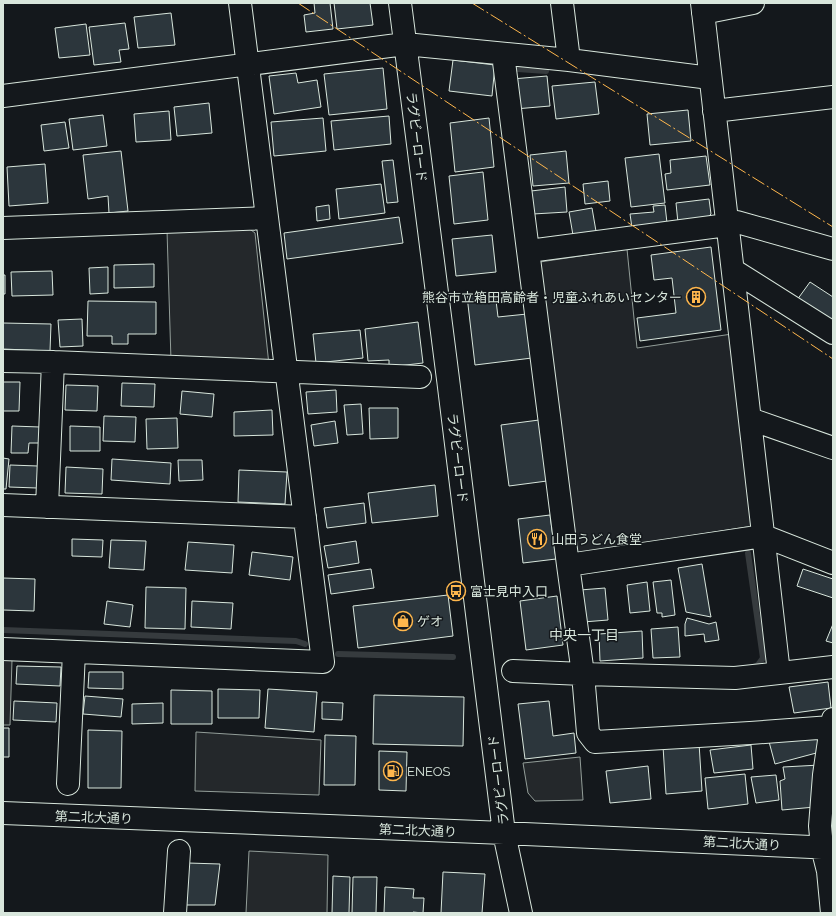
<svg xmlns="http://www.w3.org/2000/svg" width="836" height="916" viewBox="0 0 836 916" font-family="Raleway,'Noto Sans JP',sans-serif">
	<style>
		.green { fill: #202428; stroke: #939e99 }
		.parking { fill: #24282b; stroke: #939e99 }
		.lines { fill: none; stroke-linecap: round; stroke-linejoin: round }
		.stream { stroke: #363b3e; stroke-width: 6 }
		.building { fill: #2c363c; stroke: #d8e6dc }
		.minor-casing { stroke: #d8e6dc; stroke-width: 24 }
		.minor { stroke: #14181c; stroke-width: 22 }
		.power { stroke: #ffb74d; stroke-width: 1; stroke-dasharray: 14 3 2 3; stroke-linecap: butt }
		.labels { text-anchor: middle; stroke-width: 3; stroke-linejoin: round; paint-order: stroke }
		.street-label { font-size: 13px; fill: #d8e6dc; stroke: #14181c }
		.poi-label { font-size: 13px; fill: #d8e6dc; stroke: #14181c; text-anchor: start }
		.neighbourhood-label { font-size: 14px; fill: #d8e6dc; stroke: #14181c }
	</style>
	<rect width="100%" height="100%" fill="#14181c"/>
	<!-- green -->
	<path class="green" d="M627,249L637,348L732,334L752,526L577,554L540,262Z"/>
	<!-- parking -->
	<path class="parking" d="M247,227L255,233L269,365L171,361L167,230Z
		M3,659L12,660L10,725H3Z
		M196,732L321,740L319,795L195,791Z
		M580,757L583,800L535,801L528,793L523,763Z
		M249,851L328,855L327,913H246Z"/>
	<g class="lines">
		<!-- stream -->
		<path class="stream" d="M518,69L546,71
			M748,553L763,658L758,665L751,668
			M3,630L296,641L305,644
			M338,654L453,657"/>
	</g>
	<!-- building -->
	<path class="building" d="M314,3H330L333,29L306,32L304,15L315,13Z
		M334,3H370L373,25L337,29Z
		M171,13L175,45L138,48L134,17Z
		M125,23L129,49L119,50L121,62L94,65L89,27Z
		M86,24L90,55L59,58L55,28Z
		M453,60L495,65L492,96L449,91Z
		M383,68L387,109L329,115L324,74Z
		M296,73L298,83L317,80L321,107L274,114L269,76Z
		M547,76L550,106L515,109L512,79Z
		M595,82L599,114L556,119L552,86Z
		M209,103L212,133L177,136L174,107Z
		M688,110L691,141L650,145L647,114Z
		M169,111L171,140L136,142L134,114Z
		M103,115L107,146L73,150L69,119Z
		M389,116L391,144L334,150L331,121Z
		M323,118L326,151L274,156L271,122Z
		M489,118L494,167L455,172L450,123Z
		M65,122L69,148L44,151L41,125Z
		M121,151L128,211L109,213L108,196L88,199L83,155Z
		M566,151L569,183L533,186L530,155Z
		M659,154L665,203L631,207L625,158Z
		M706,156L710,185L667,190L665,174L671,173L670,160Z
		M393,160L398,202L387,203L382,161Z
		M45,164L48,203L9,206L7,167Z
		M483,172L488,220L454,224L449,176Z
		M608,181L610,201L585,204L583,184Z
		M381,184L385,213L339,219L336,189Z
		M565,187L567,212L533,214L531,191Z
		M709,199L711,214L705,220L678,223L676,203Z
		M329,205L330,219L317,221L316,207Z
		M665,205L667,223L632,228L630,214L654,212L653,206Z
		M592,208L597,237L574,241L569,212Z
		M399,217L403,243L287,259L284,233Z
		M492,235L496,272L456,276L452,239Z
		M711,247L721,330L640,341L637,318L676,313L672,278L654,280L651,255Z
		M154,264V287L114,288V265Z
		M108,267V293L90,294L89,268Z
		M52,271L53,295L12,296L11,272Z
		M3,275H5V294H3Z
		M810,282L833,297V325L797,300Z
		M495,292L498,317L527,314L532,358L475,365L467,296Z
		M88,301L156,302V334H128V344H112V336H87Z
		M82,319L83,346L60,347L58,320Z
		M418,322L423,363L389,367V360L368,361L365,329Z
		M3,323L51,324L50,351L3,349Z
		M360,330L363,358L316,363L313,334Z
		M3,382H20L19,411H3Z
		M122,383L155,384L154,407L121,406Z
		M66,385L98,386L97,411L65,410Z
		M336,390L337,412L308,414L306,392Z
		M182,391L214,394L212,417L180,414Z
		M361,404L363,434L347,435L344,405Z
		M369,408H398V438L370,439Z
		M272,410L273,435L234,436V412Z
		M104,416L136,417L135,442L103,441Z
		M177,418L178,448L147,449L146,419Z
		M539,420L547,481L509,486L501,425Z
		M335,421L338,443L314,446L311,425Z
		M12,426L40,427L39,443H29L28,453H11Z
		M70,426L100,427V451H70Z
		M3,458L9,459L6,489H3Z
		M112,459L171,463L170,484L111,480Z
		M178,460H202L203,480L179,481Z
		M10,465L38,466L37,488L9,487Z
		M66,467L103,469L102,494L65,493Z
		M239,470L287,472L285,504L238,502Z
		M435,485L438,516L372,523L368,493Z
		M364,503L366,523L327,528L324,508Z
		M550,515L556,559L523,563L518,519Z
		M72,539L103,540L102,557L72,556Z
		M111,540L146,541L144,570L109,568Z
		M356,541L359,563L328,568L324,546Z
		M188,542L234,545L232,573L185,570Z
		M252,552L293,557L290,580L249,575Z
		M702,564L710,612L711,617L686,612L678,568Z
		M371,569L374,588L331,594L328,575Z
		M803,569L833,579V598L797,586Z
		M3,578L35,579L34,611L3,610Z
		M671,580L675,615L662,617V613H657L653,582Z
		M647,582L650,611L630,613L627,585Z
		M146,587L186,588L185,629L145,628Z
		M605,588L608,620L583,622L580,590Z
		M448,595L453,636L358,648L353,606Z
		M557,596L563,645L526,650L520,601Z
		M107,601L133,605L130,627L104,624Z
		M192,601L233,603L231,629L191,627Z
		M687,618L709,624L716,622L719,640L705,642L704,634L685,636V624Z
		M833,624V643L826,641Z
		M678,627L680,657L653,658L651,629Z
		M642,631L643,658L600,661L599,634Z
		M17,666L61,667L60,686L16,684Z
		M89,672H123V689L88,688Z
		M828,682L831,708L794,713L789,687Z
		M218,689L260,690L259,718H218Z
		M268,689L317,692L314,732L265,728Z
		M171,690L212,691V724H171Z
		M374,695L464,697L463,746L373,744Z
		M85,696L123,699L121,717L83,714Z
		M14,701L57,703L56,722L13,720Z
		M549,701L553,736L574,733L576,753L525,759L518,704Z
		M322,702L343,703L342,720L322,719Z
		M163,703V723L132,724V704Z
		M3,728H9V757H3Z
		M88,730L122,731L121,788H88Z
		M818,731L820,752L775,764L768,738Z
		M325,735L356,736L355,785H324Z
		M699,743L702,791L666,794L663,746Z
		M751,745L753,769L714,773L710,750Z
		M379,751L407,752L406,791L379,790Z
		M820,765L815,807L782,810L780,781L785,779L783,767Z
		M648,766L651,799L610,803L606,771Z
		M745,774L748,804L708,809L705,778Z
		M776,775L779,800L756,803L751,777Z
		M188,863L220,864L215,905H184Z
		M443,872L485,874L482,913H441Z
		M333,876L350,877L349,913H332Z
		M353,877H377L376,913H352Z
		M385,887L414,889L413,898H424L423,913L413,912V913H384Z"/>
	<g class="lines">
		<!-- minor casing -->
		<g class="minor-casing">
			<path id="minor" d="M400,3L448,379L504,833L521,913
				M562,3L569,60
				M702,3L779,673
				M703,13L753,3
				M503,54L568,565L583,674L588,733L595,742L750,733L831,727
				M3,96L405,44L569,60L710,78
				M714,111L833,97
				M3,228L267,218
				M529,251L727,225L737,222L833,249
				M733,270L833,333
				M3,361L53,362L420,377
				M750,419L833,448
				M3,505L305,517
				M47,507L53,362
				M568,565L764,536L833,563
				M3,649L323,662L240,3
				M513,671L583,674L735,678L833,667
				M68,784L74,652
				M3,813L504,833L833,848
				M175,913L179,851
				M832,913L828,871L822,847L820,826L824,775L831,727L833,719"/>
		</g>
		<!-- minor -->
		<use href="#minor" class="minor"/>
		<!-- power -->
		<path class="power" d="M298,3L833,359
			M472,3L833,227"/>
	</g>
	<!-- icons -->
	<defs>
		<g id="building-ring" transform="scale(1)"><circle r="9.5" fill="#14181c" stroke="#ffb74d" stroke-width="1.5"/><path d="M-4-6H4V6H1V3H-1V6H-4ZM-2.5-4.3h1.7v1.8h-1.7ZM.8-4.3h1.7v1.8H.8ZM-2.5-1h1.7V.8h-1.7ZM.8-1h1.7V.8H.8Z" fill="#ffb74d"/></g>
		<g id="restaurant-ring" transform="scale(1)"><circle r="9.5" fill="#14181c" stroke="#ffb74d" stroke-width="1.5"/><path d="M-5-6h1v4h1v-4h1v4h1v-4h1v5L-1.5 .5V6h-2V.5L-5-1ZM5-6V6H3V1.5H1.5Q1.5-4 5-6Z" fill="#ffb74d"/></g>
		<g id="bus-ring" transform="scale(1)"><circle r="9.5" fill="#14181c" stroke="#ffb74d" stroke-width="1.5"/><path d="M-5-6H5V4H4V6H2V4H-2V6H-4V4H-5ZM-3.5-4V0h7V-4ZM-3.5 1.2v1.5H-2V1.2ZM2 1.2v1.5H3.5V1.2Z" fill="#ffb74d"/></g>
		<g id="shop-ring" transform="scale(1)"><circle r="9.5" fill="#14181c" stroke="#ffb74d" stroke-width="1.5"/><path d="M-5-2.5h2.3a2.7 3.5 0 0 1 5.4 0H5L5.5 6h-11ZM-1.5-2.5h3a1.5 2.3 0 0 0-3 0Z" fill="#ffb74d"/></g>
		<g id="fuel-ring" transform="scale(1)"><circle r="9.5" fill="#14181c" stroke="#ffb74d" stroke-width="1.5"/><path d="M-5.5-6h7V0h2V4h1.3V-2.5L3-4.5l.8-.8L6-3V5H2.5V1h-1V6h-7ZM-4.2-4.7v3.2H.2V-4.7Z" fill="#ffb74d"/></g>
	</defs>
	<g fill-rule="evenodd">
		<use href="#building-ring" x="696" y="297"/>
		<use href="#restaurant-ring" x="537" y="539"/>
		<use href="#bus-ring" x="456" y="591"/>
		<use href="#shop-ring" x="403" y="621"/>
		<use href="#fuel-ring" x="393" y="771"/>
	</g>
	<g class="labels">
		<!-- street labels -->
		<g class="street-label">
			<text transform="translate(417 137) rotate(83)" y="5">ラグビーロード</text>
			<text transform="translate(458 458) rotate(83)" y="5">ラグビーロード</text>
			<text transform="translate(498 780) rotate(-97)" y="5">ラグビーロード</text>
			<text transform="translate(94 817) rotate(2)" y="5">第二北大通り</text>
			<text transform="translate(418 830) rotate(2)" y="5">第二北大通り</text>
			<text transform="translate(742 843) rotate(3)" y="5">第二北大通り</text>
		</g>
		<!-- poi labels -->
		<g class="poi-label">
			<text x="682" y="302" text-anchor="end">熊谷市立箱田高齢者・児童ふれあいセンター</text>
			<text x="551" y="544">山田うどん食堂</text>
			<text x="470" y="596">富士見中入口</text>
			<text x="417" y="626">ゲオ</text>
			<text x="407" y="776">ENEOS</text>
		</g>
		<!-- neighbourhood labels -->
		<g class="neighbourhood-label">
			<text x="584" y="640">中央一丁目</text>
		</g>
	</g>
	<!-- border -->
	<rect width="836" height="916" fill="none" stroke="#d8e6dc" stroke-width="8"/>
</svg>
